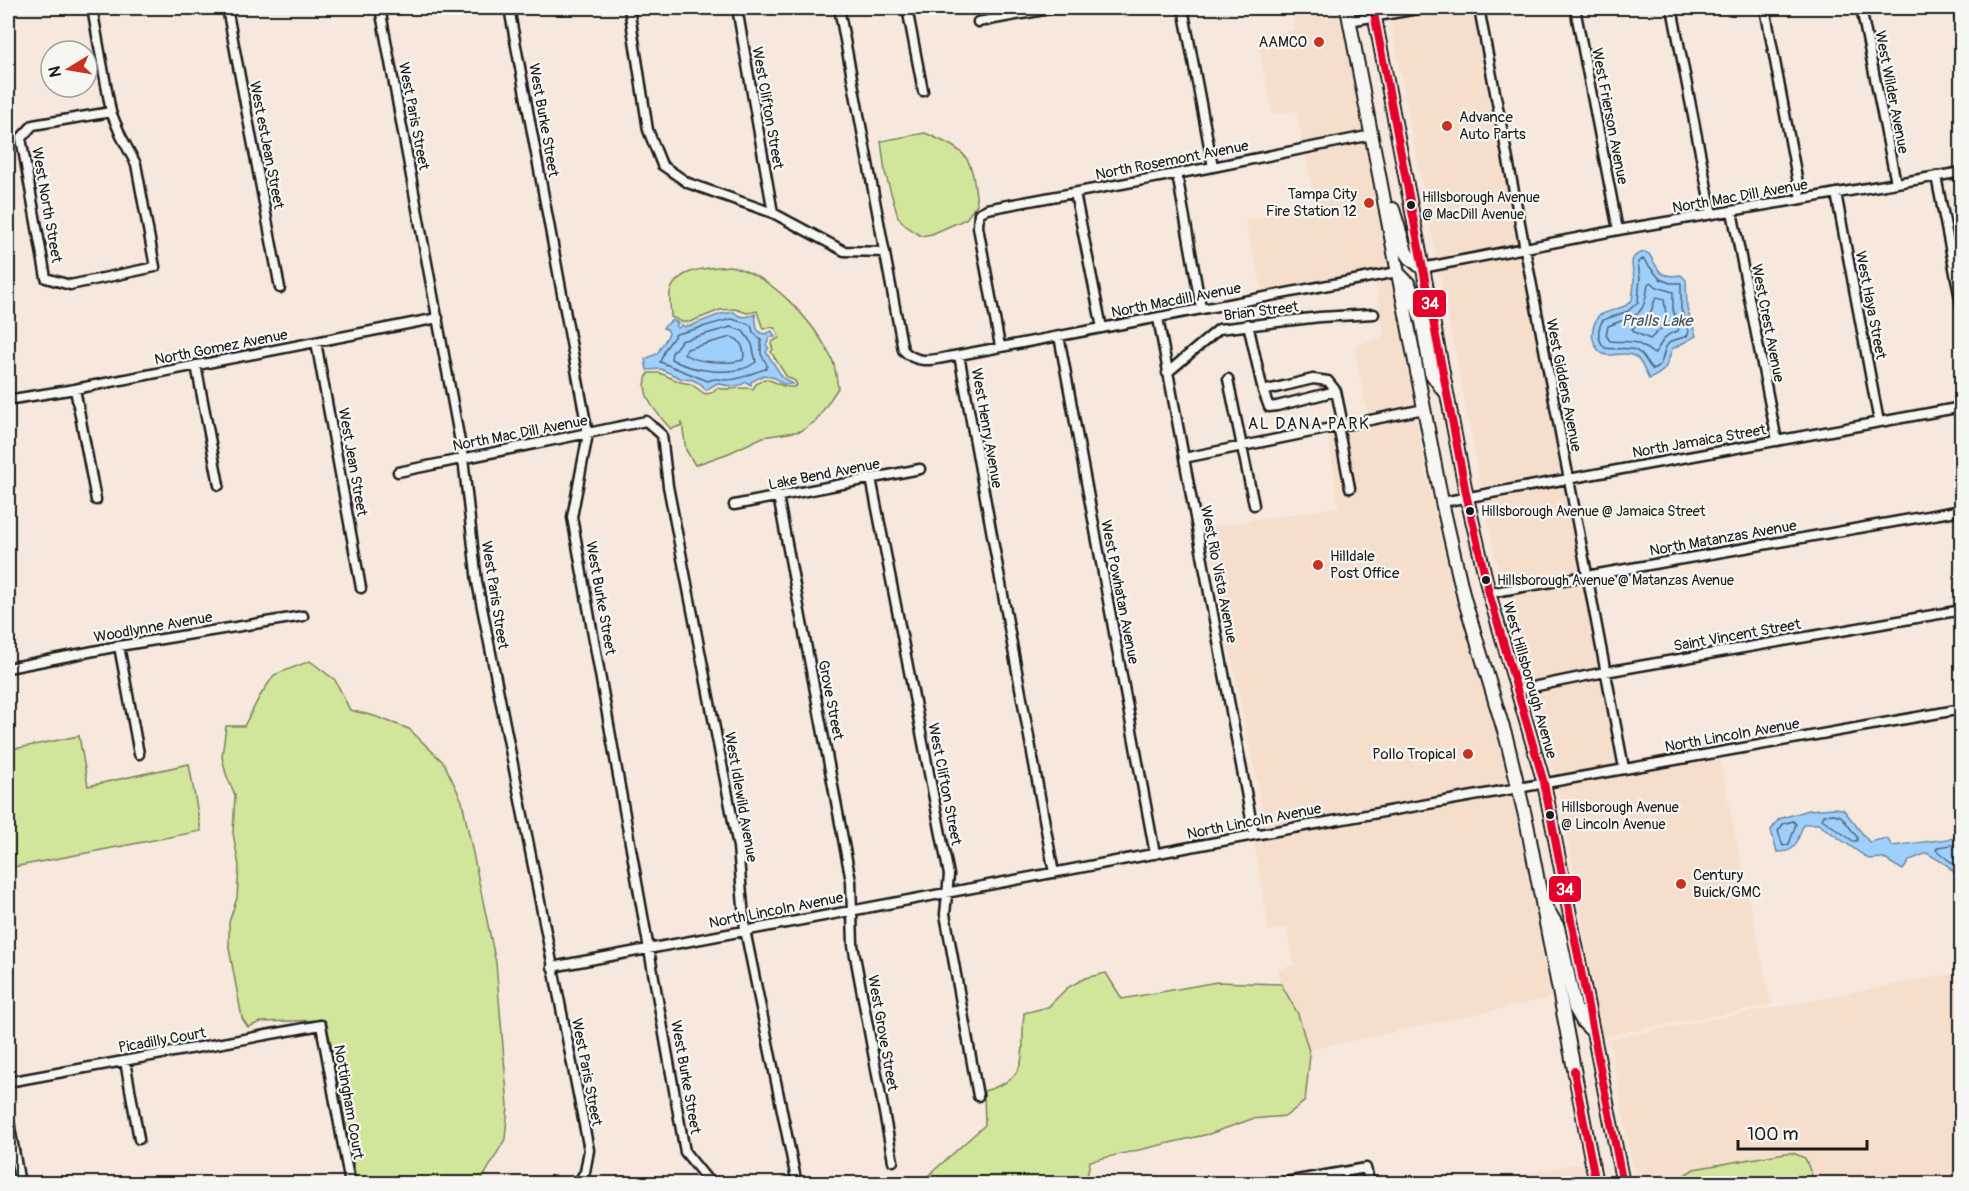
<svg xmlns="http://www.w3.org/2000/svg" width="1969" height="1191" viewBox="0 0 1969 1191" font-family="Pangolin,sans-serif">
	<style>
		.built { fill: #f6decc }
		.green { fill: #d2e69b; stroke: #77815c; stroke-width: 1.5 }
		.water { fill: #9fd0fc; stroke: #6b88a2; stroke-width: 1.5 }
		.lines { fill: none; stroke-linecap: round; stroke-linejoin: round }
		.shore { stroke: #506476; stroke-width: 1.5 }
		.street-casing { stroke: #1c1c1c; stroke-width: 13 }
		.primary-casing { stroke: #1c1c1c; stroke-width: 16 }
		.street { stroke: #f6f6f2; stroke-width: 8 }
		.primary { stroke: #f6f6f2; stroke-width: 12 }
		.bus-1-casing { stroke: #f6f6f2; stroke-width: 12 }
		.bus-1 { stroke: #e4002b; stroke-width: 8 }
		.poi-dot { fill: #c8321e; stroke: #f6f6f2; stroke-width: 2 }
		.bus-dot { fill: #1c1c1c; stroke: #f6f6f2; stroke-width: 2 }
		.labels { text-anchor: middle; stroke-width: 4.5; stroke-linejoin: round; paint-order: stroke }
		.bus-label { font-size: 14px; fill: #1c1c1c; stroke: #f6f6f2; text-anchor: start }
		.poi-label { font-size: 15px; fill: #1c1c1c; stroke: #f6f6f2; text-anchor: end }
		.street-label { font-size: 15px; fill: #1c1c1c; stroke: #f6f6f2 }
		.water-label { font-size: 16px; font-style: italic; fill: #43525f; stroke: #f6f6f2 }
		.neighbourhood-label { font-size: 16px; letter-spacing: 1.5px; fill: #1c1c1c; stroke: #f6f6f2 }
		.line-badge { stroke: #f6f6f2; stroke-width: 2 }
		.badge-label { font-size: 16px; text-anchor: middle; font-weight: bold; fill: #fff }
	</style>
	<rect width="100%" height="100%" fill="#f6e8dc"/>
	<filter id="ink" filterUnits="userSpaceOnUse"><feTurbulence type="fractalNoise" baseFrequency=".0167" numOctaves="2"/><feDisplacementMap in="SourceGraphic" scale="12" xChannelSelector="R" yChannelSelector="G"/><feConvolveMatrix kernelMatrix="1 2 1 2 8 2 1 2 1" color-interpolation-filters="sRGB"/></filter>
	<g filter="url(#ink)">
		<!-- built -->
		<path class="built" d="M1291,8H1341L1365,131L1303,144L1296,111L1273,114L1257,38L1295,30Z
			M1448,8H1473L1518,245L1437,260L1390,18Z
			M1367,140L1390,268L1263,292L1245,221L1316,206L1305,153Z
			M1520,253L1562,475L1482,491L1439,269Z
			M1392,277L1414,406L1368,416L1354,347L1384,336L1375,280Z
			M1415,415L1432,504L1455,597L1503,746L1510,784L1258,829L1265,824L1206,528L1339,507L1328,433L1334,432L1346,493L1355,492L1344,430Z
			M1564,484L1581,572L1504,586L1496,561L1483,499Z
			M1582,581L1599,668L1532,682L1507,595Z
			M1601,677L1618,765L1555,777L1534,691Z
			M1719,756L1771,1005L1607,1036L1604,1040L1611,1076L1597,1017L1578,891L1557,785Z
			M1512,792L1551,998L1309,1050L1298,1014L1281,984L1278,969L1294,965L1286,927L1269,931L1254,839Z
			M1961,972V1183H1636L1609,1039Z
			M1583,1163L1587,1183H1474Z"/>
		<!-- green -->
		<path class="green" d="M925,133C970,153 971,154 977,204L966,219L932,234L921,236L906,226L898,217L885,172L881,141Z
			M730,266C771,275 812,319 831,357C836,366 836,378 838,388L816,421L801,431L763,437L729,453L695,465L686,450L682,423L680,426L671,429C657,413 638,395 648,373H660L680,382L691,384L705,394L711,393L717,388C729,391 742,386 753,389L756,384L764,379C777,380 778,388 794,387L797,385L795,381L786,376L771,352L773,349L771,344L773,341L779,338L776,329L772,327L763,329L757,311L747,313L735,309L720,310L690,322H682L671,317C671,309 668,296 671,289C681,267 710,268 730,266Z
			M310,661L335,680L350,710L374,716L409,729L444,763L462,801L496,963L508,1106L505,1139L480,1183H357L330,1039L325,1020L261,1022L248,1027L242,1018L229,948V922L237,898L239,866L233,833L235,795L226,774L222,757L226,726H244L260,696L274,675Z
			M79,736L88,786L189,764L201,831L8,868V750Z
			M1106,973L1122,999L1217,982L1281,984L1298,1014L1310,1055L1305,1101L1286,1116L1252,1119L1209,1134L1090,1161L1086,1183H920L985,1125L984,1091C1033,1078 1020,1053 1024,1013L1048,1007L1067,988L1085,978Z
			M1785,1153H1793L1805,1158L1815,1183H1677L1683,1176L1694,1169Z"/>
		<!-- water -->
		<path class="water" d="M1645,252L1649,254C1660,272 1659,278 1681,275L1686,280L1687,308L1696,336L1672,349C1666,366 1668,371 1649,379C1644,371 1642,360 1634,356C1618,348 1603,366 1594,342C1590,333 1594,323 1599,315L1625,306L1632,300C1633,293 1634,286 1634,279C1633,265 1626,256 1645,252Z
			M734,312C741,319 748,317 755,314L757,329L761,333L766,334L772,331L775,337H770L766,345L769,348L766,352L783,378L793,384H783L775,378L764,375L751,382V385L746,382C739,388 725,386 717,383L706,390L701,384L693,380L682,379L661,369L647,370L645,359L657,354L669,334L668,330L663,328L672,320L678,323L676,326L678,328L682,325L685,327L687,325L690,326L721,314Z
			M1834,808L1843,809L1869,842L1887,838L1892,846L1956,838L1961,827V880L1947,865L1927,853L1910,860L1903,870L1883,858L1869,859L1818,824H1804C1795,842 1799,852 1777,852L1771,830L1779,819L1809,810Z"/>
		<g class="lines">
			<!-- shore -->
			<path class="shore" d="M1643,259L1660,279L1670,283H1681V309L1689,332L1687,336C1681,339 1673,339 1668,344C1660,354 1667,363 1653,370C1648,366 1647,360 1642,355C1631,344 1618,351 1605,348C1597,340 1597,329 1603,320L1628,311L1638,302L1640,278L1638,262Z
				M1651,282L1657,287L1673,292V310L1679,328L1678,331C1661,335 1663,344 1654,354C1632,338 1636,343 1610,341L1606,335L1608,326C1636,314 1644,320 1648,284Z
				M1656,297L1664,299L1667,323L1650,339L1634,332L1632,329L1650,314Z
				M732,319L751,325L753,332L761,340V354L767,365L766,369C752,372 742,380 727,380C718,380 716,377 708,381L660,362L665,349L676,334C695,330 713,323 732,319Z
				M731,327L743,331L752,344L756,362C736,378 691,371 671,359L672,353L681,341Z
				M731,337C741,339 746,351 743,360C728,364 697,363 684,354L687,349Z
				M1834,814L1841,816L1857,837V841H1853L1822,819L1824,815Z
				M1793,821L1796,824L1789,844L1783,846L1778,831L1783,824Z
				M1962,841L1957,844L1938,847L1936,850L1962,871"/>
			<!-- street casing -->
			<g class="street-casing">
				<path id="street" d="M92,8L111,112L121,136L136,164L155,267L70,285L46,278L21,138L33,125L111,112
					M227,8L280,288
					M380,8L463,458L477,582L589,1150L585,1172L577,1184
					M509,8L588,434L572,517L685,1152L706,1178L714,1184
					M629,8L648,130L662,165L688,183L773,213L844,251L885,252
					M737,8L773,213
					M839,8L903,350C919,367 938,358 959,355L1397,272
					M907,8L923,91
					M1183,8L1213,167
					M1479,8L1624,768
					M1575,8L1618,230
					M1672,8L1712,214
					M1765,8L1801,199
					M1861,8L1896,183
					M1958,8L1962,28
					M1349,21L1423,8
					M978,22L1055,8
					M1177,174L1201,308
					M1936,176L1962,309
					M1075,193L1102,328
					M1836,193L1879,422
					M1732,211L1777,441
					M1422,268L1618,230L1962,172
					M1158,318L1254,835
					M1248,324L1263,391L1269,407L1277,406L1336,391
					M1059,336L1155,854
					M316,342L361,588
					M1000,346L978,227L979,213L987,209L1213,167L1372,135
					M959,355L1054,873
					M196,365L219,485
					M1167,373L1219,329L1320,317L1374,314
					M1228,379L1254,505
					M75,389L96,500
					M1263,391L1313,379L1328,381L1336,391L1343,425
					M8,398L13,399L75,389L438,318
					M1338,426L1350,488
					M1184,458L1424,409
					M398,472L646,421L662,435L668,486L738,847L745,930L797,1184
					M871,478L949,875L945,914L978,1096
					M778,496L851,881L853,945L893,1161
					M1442,502L1962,407
					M734,505L920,469
					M1489,593L1962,510
					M119,646L139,754
					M8,668L119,646L303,616
					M1518,690L1605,672L1962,610
					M552,967L1254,835L1962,709
					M125,1061L139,1139
					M8,1082L321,1025L350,1184
					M8,1116L20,1184
					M1274,1184L1366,1168L1370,1184"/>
			</g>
			<!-- primary casing -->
			<g class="primary-casing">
				<path id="primary" d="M1347,8L1442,502L1464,598L1507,741L1527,824L1596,1184
					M1373,8L1467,498L1489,593L1544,783L1623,1184
					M1393,209L1406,252L1410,258L1422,268
					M1397,272L1409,284L1422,322L1431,373L1443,390
					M1546,907L1558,927L1575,1008L1583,1022L1593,1032"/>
			</g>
			<!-- street -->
			<use href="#street" class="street"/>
			<!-- primary -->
			<use href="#primary" class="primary"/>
			<!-- bus-1 casing -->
			<g class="bus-1-casing">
				<path id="bus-1" d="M1373,8L1467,498L1489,593L1544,783L1623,1184
					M1574,1071L1596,1184"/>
			</g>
			<!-- bus-1 -->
			<use href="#bus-1" class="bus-1"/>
		</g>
	</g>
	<!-- markers -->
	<g class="poi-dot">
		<circle cx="1319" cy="42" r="6"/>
		<circle cx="1447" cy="126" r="6"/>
		<circle cx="1369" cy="203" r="6"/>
		<circle cx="1318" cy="565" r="6"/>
		<circle cx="1468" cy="754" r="6"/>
		<circle cx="1681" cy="884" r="6"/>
	</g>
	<g class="bus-dot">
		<circle cx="1411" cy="205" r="5"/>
		<circle cx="1470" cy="511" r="5"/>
		<circle cx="1486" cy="580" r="5"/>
		<circle cx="1550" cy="815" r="5"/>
	</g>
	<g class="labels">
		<!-- bus labels -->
		<g class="bus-label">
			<text x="1422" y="202">Hillsborough Avenue<tspan x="1422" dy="17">@ MacDill Avenue</tspan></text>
			<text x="1481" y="516">Hillsborough Avenue @ Jamaica Street</text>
			<text x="1497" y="585">Hillsborough Avenue @ Matanzas Avenue</text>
			<text x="1561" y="812">Hillsborough Avenue<tspan x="1561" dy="17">@ Lincoln Avenue</tspan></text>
		</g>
		<!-- poi labels -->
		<g class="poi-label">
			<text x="1307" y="47">AAMCO</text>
			<text x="1459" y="122" text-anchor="start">Advance<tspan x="1459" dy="17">Auto Parts</tspan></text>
			<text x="1357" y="199">Tampa City<tspan x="1357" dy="17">Fire Station 12</tspan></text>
			<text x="1330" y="561" text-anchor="start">Hilldale<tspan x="1330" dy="17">Post Office</tspan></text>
			<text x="1456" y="759">Pollo Tropical</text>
			<text x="1693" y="880" text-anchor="start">Century<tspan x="1693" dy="17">Buick/GMC</tspan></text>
		</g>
		<!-- street labels -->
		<g class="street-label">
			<text transform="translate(1892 92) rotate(79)" y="5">West Wilder Avenue</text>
			<text transform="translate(768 108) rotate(80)" y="5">West Clifton Street</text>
			<text transform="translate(414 116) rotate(79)" y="5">West Paris Street</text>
			<text transform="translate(1610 116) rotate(79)" y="5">West Frierson Avenue</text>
			<text transform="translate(544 120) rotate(80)" y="5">West Burke Street</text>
			<text transform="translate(267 145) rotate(79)" y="5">West estJean Street</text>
			<text transform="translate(1172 160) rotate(-11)" y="5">North Rosemont Avenue</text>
			<text transform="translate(1740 196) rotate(-10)" y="5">North Mac Dill Avenue</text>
			<text transform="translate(47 205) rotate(80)" y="5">West North Street</text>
			<text transform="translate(1176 300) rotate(-11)" y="5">North Macdill Avenue</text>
			<text transform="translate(1871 305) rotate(79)" y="5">West Haya Street</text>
			<text transform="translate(1261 311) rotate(-7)" y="5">Brian Street</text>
			<text transform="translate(1768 323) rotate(79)" y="5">West Crest Avenue</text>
			<text transform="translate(221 347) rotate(-11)" y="5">North Gomez Avenue</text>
			<text transform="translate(1564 385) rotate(79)" y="5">West Giddens Avenue</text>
			<text transform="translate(987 428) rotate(80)" y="5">West Henry Avenue</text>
			<text transform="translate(520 433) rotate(-11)" y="5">North Mac Dill Avenue</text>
			<text transform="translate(1699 441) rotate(-10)" y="5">North Jamaica Street</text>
			<text transform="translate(353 462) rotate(80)" y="5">West Jean Street</text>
			<text transform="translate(824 474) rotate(-11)" y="5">Lake Bend Avenue</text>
			<text transform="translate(1723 538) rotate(-10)" y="5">North Matanzas Avenue</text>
			<text transform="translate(1219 574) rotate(79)" y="5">West Rio Vista Avenue</text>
			<text transform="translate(1120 592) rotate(79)" y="5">West Powhatan Avenue</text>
			<text transform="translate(495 595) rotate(81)" y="5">West Paris Street</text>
			<text transform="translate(601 598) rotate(80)" y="5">West Burke Street</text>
			<text transform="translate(153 627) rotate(-10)" y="5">Woodlynne Avenue</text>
			<text transform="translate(1737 635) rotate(-10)" y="5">Saint Vincent Street</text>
			<text transform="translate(1530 680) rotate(74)" y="5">West Hillsborough Avenue</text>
			<text transform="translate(831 700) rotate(79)" y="5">Grove Street</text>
			<text transform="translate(1732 735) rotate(-10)" y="5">North Lincoln Avenue</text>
			<text transform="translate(945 784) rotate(79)" y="5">West Clifton Street</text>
			<text transform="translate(741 797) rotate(80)" y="5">West Idlewild Avenue</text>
			<text transform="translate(1254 821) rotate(-11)" y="5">North Lincoln Avenue</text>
			<text transform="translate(776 910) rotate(-11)" y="5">North Lincoln Avenue</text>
			<text transform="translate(883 1033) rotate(80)" y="5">West Grove Street</text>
			<text transform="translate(162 1040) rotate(-10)" y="5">Picadilly Court</text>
			<text transform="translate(587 1072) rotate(79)" y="5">West Paris Street</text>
			<text transform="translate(686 1077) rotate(80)" y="5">West Burke Street</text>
			<text transform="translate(349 1102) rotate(80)" y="5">Nottingham Court</text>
		</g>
		<!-- water labels -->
		<g class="water-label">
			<text x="1657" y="326">Pralls Lake</text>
		</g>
		<!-- neighbourhood labels -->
		<g class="neighbourhood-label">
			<text x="1309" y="429">AL DANA PARK</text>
		</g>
	</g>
	<g class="line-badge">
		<rect x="1412" y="289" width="35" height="29" rx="6" fill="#e4002b"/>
		<rect x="1548" y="875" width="34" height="28" rx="6" fill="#e4002b"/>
	</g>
	<g class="badge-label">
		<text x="1430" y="309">34</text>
		<text x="1565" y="895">34</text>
	</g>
	<!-- margin -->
	<rect width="1969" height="1191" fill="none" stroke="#f6f6f2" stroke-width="30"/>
	<rect x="15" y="15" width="1939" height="1161" fill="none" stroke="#1c1c1c" stroke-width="2" filter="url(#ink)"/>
	<!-- north arrow -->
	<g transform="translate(69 69) rotate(259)"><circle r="28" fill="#f6f6f2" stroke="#9f9f9c" stroke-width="1.5"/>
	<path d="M0-4.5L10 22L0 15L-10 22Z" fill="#c8321e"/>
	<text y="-9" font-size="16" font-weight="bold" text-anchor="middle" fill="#1c1c1c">N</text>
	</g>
	<!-- scale -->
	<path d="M1738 1140v9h129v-9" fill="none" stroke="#1c1c1c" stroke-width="3"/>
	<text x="1747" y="1140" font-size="18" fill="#1c1c1c" stroke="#f6f6f2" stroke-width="4.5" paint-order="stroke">100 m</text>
</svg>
